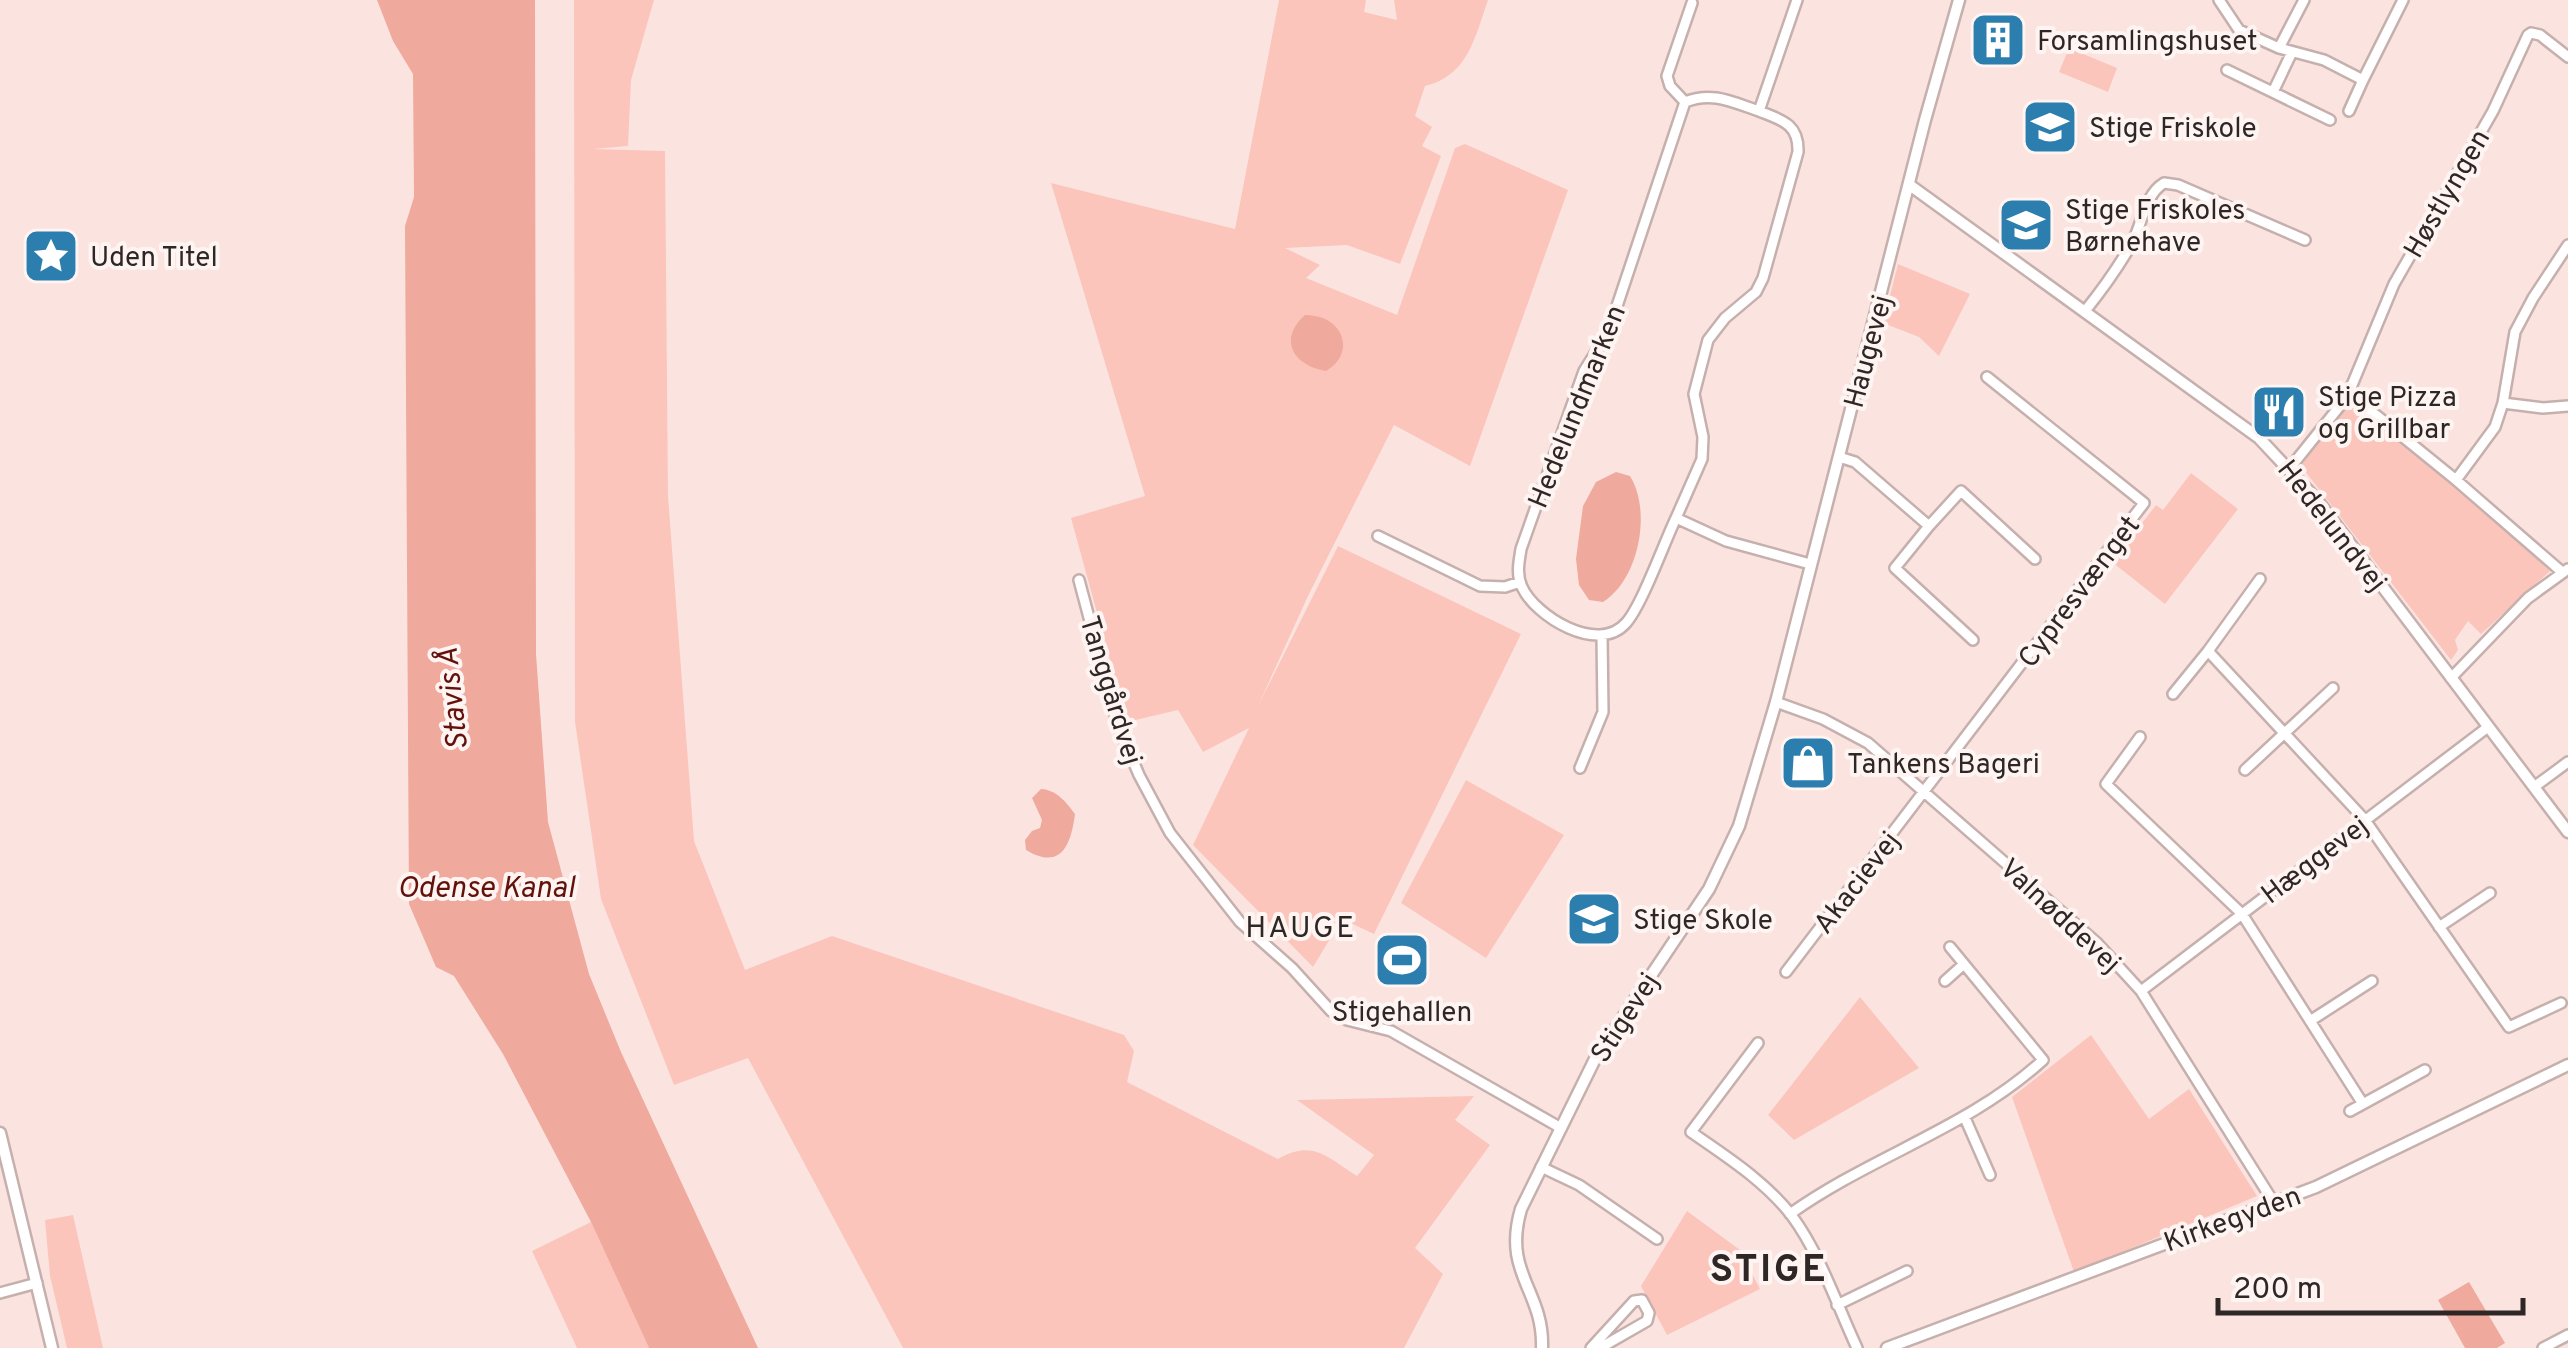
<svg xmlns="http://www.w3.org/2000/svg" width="2568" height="1348" viewBox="0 0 2568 1348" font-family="Overpass,sans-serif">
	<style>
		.green { fill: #fcc5bb }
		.water { fill: #efa99d }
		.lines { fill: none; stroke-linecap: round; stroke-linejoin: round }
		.minor-casing { stroke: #c6b0ad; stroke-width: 14 }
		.tertiary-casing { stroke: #c6b0ad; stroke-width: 15 }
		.minor { stroke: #fff; stroke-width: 9 }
		.tertiary { stroke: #fff; stroke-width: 10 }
		.labels { text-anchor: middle; stroke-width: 8; stroke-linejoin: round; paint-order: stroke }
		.poi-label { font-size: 28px; fill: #2f2725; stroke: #fef5f3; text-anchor: start }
		.street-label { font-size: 28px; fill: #2f2725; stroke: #fef5f3 }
		.water-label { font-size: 30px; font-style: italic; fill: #63120b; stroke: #fef5f3 }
		.neighbourhood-label { font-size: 30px; letter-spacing: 2.5px; fill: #2f2725; stroke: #fef5f3 }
		.district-label { font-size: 38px; font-weight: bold; letter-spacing: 2.5px; fill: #2f2725; stroke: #fef5f3 }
	</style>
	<rect width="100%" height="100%" fill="#fbe4e0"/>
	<!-- green -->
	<path class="green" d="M574,0H654L631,80L628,146L593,149L665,151L668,496L694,841L745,970L832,936L1124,1035L1134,1051L1127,1082L1278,1159C1313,1139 1327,1157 1357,1176L1374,1155L1297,1100L1474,1096L1455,1120L1490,1145L1415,1248L1443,1274L1404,1348H903L748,1058L674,1085L601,899L575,722Z
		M1279,0H1366L1364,12L1397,20L1394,0H1488C1475,37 1468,76 1425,86L1415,116L1432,127L1422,146L1441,156L1400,264L1347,245L1285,248L1320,265L1306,278L1397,315L1455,148L1465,144L1568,190L1470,466L1394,425L1308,596L1258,706L1338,546L1521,634L1374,934L1342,919L1313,967L1193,845L1249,728L1203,752L1178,710L1127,722L1071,518L1145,496L1051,183L1235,229Z
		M2069,48L2117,68L2108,92L2059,72Z
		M1898,264L1970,294L1939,356L1919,337L1883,323Z
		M2352,406L2373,418L2453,483L2550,571L2481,634L2468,621L2455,640L2458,650L2451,660L2301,466L2343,409Z
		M2191,473L2238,509L2165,604L2112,562L2156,505L2163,510Z
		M1466,780L1564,835L1486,958L1401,903Z
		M1860,997L1919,1068L1794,1140L1768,1115Z
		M2091,1035L2149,1119L2189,1089L2257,1196L2074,1272L2012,1097Z
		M1687,1211L1740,1250L1760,1289L1667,1335L1641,1286Z
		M73,1215L103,1348H67L50,1276L45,1220Z
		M591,1222L649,1348H577L532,1251Z"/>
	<!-- water -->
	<path class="water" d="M377,0H535L536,654L548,822L589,974L621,1052L758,1348H649L591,1222L503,1054L454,976L436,967L409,904L405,226L414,197L413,74L393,41Z
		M1305,315C1345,315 1356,354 1326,371C1294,366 1277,340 1305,315Z
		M1616,472L1630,476C1652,511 1639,580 1603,602L1589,600L1579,585L1576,559L1583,506L1596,482Z
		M1041,789C1057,790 1066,802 1075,814C1071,845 1061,871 1026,850L1025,840L1032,831L1040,828L1042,820L1032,798Z
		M2469,1282L2505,1343L2497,1348H2465L2438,1300Z"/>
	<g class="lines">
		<!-- minor casing -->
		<g class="minor-casing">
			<path id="minor" d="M1797,0L1759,111C1782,120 1799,124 1798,152L1763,278L1756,292L1725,318L1708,340L1694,394L1703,437L1702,459L1676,518L1726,541L1810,564
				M2219,0L2239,30L2279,48L2304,0
				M2279,48L2324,60L2363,80L2403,0
				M2227,70L2330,120
				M2273,92L2292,52
				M1685,102L1670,86L1667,76L1692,3
				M2349,111L2363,80
				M2085,311C2102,290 2117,269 2131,245C2142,226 2144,195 2164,183L2178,185L2305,240
				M2347,397L2376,415L2456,480L2495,427L2503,403L2515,332L2533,298L2568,245
				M2503,403L2543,408L2568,406
				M1839,457L1855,462L1929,526L1895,568L1973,640
				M2290,468L2347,397L2394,284L2493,111L2528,35L2531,33L2540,35L2568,57
				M2456,480L2562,572
				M1676,518C1664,543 1642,605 1626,623C1598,655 1535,616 1522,587C1516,574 1519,562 1521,549L1584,371L1608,333L1685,102C1712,91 1732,102 1759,111
				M1929,526L1961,491L2035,559
				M1378,536L1480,586L1505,587L1520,582
				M1079,580L1117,723L1139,775L1170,833L1240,922L1292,968L1331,1011L1347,1020L1391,1031L1561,1128
				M2208,651L2260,579
				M2451,678L2528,598L2568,569
				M2173,694L2208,651L2365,820L2509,1027L2561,1003
				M1776,702L1823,719L1868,743L2097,943L2141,991L2274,1203
				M2140,737L2106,784L2242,914L2363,1104
				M1580,768L1603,712L1602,635
				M2245,770L2333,688
				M2534,787L2568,762
				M2439,927L2490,893
				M1786,972L2144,503L1987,377
				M1945,981L1964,964
				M2141,991L2488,727
				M2310,1021L2372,981
				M1758,1043L1691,1132C1727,1157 1765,1181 1792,1216C1820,1254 1837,1305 1857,1348
				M2350,1111L2425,1070
				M1965,1118L1990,1175
				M1541,1167L1579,1185L1657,1239
				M1790,1214C1871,1156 1969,1128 2043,1060L1950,947
				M0,1293L37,1283
				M1837,1305L1907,1271
				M1591,1348L1634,1301L1642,1300L1649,1313L1647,1321L1600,1348
				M2543,1348L2568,1335"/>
		</g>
		<!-- tertiary casing -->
		<g class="tertiary-casing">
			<path id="tertiary" d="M1911,186L2259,438L2317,500L2568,832
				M0,1133L52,1348
				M1542,1348C1544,1290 1502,1274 1521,1209L1595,1059L1709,889L1739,826L1776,702L1925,120L1959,0
				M1887,1348L2316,1187L2568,1065"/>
		</g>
		<!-- minor -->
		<use href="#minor" class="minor"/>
		<!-- tertiary -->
		<use href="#tertiary" class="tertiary"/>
	</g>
	<!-- icons -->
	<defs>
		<g id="building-square" transform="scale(2.875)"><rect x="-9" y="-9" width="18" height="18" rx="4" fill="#2c7eae" stroke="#fef5f3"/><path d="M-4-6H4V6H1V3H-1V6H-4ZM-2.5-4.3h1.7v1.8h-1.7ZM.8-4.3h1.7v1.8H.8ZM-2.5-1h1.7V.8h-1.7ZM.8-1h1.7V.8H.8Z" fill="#fff"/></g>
		<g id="school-square" transform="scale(2.875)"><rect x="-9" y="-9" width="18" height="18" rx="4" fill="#2c7eae" stroke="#fef5f3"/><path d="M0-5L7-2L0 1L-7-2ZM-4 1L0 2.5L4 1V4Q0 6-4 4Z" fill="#fff"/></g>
		<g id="sight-square" transform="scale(2.875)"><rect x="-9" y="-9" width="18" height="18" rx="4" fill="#2c7eae" stroke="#fef5f3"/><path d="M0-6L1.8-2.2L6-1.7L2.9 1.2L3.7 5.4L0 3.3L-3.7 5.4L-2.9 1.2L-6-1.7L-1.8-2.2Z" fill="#fff"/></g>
		<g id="restaurant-square" transform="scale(2.875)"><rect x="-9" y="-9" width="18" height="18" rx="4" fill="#2c7eae" stroke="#fef5f3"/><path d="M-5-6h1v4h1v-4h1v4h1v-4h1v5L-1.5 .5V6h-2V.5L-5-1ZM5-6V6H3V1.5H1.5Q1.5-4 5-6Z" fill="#fff"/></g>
		<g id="shop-square" transform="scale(2.875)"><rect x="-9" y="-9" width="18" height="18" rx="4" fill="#2c7eae" stroke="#fef5f3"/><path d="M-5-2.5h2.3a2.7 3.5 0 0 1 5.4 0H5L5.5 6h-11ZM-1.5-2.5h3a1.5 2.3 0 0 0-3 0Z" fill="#fff"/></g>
		<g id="stadium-square" transform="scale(2.875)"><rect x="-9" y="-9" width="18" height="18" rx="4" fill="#2c7eae" stroke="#fef5f3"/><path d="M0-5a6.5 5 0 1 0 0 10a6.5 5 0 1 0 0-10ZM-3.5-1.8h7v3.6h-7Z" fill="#fff"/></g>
	</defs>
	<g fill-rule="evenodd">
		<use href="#building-square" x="1998" y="40"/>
		<use href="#school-square" x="2050" y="127"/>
		<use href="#school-square" x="2026" y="225"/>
		<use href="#sight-square" x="51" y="256"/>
		<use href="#restaurant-square" x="2279" y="412"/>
		<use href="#shop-square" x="1808" y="763"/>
		<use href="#school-square" x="1594" y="919"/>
		<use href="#stadium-square" x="1402" y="960"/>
	</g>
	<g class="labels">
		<!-- poi labels -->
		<g class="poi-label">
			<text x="2037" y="50">Forsamlingshuset</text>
			<text x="2089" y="137">Stige Friskole</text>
			<text x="2065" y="219">Stige Friskoles<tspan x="2065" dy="32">Børnehave</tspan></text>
			<text x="90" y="266">Uden Titel</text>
			<text x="2318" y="406">Stige Pizza<tspan x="2318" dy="32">og Grillbar</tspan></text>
			<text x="1847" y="773">Tankens Bageri</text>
			<text x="1633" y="929">Stige Skole</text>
			<text x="1402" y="1021" text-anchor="middle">Stigehallen</text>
		</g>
		<!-- street labels -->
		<g class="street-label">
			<text transform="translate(2446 193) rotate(-60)" y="10">Høstlyngen</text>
			<text transform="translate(1867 351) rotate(-75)" y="10">Haugevej</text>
			<text transform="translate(1576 406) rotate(-68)" y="10">Hedelundmarken</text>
			<text transform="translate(2333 525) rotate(52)" y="10">Hedelundvej</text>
			<text transform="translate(2078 591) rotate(-53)" y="10">Cypresvænget</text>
			<text transform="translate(1112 690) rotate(73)" y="10">Tanggårdvej</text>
			<text transform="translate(2314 859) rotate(-37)" y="10">Hæggevej</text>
			<text transform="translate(1856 882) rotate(-52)" y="10">Akacievej</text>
			<text transform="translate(2061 915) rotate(43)" y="10">Valnøddevej</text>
			<text transform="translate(1624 1017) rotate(-57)" y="10">Stigevej</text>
			<text transform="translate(2232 1218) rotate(-20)" y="10">Kirkegyden</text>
		</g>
		<!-- water labels -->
		<g class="water-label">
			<text transform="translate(452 699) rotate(-96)" y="10">Stavis Å</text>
			<text x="486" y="897">Odense Kanal</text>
		</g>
		<!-- neighbourhood labels -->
		<g class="neighbourhood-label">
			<text x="1301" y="937">HAUGE</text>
		</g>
		<!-- district labels -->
		<g class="district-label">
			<text x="1769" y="1281">STIGE</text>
		</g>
	</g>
	<!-- scale -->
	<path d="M2218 1298v15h305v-15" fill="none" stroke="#2f2725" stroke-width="5"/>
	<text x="2233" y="1298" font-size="30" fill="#2f2725" stroke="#fef5f3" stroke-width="8" paint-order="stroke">200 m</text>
</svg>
